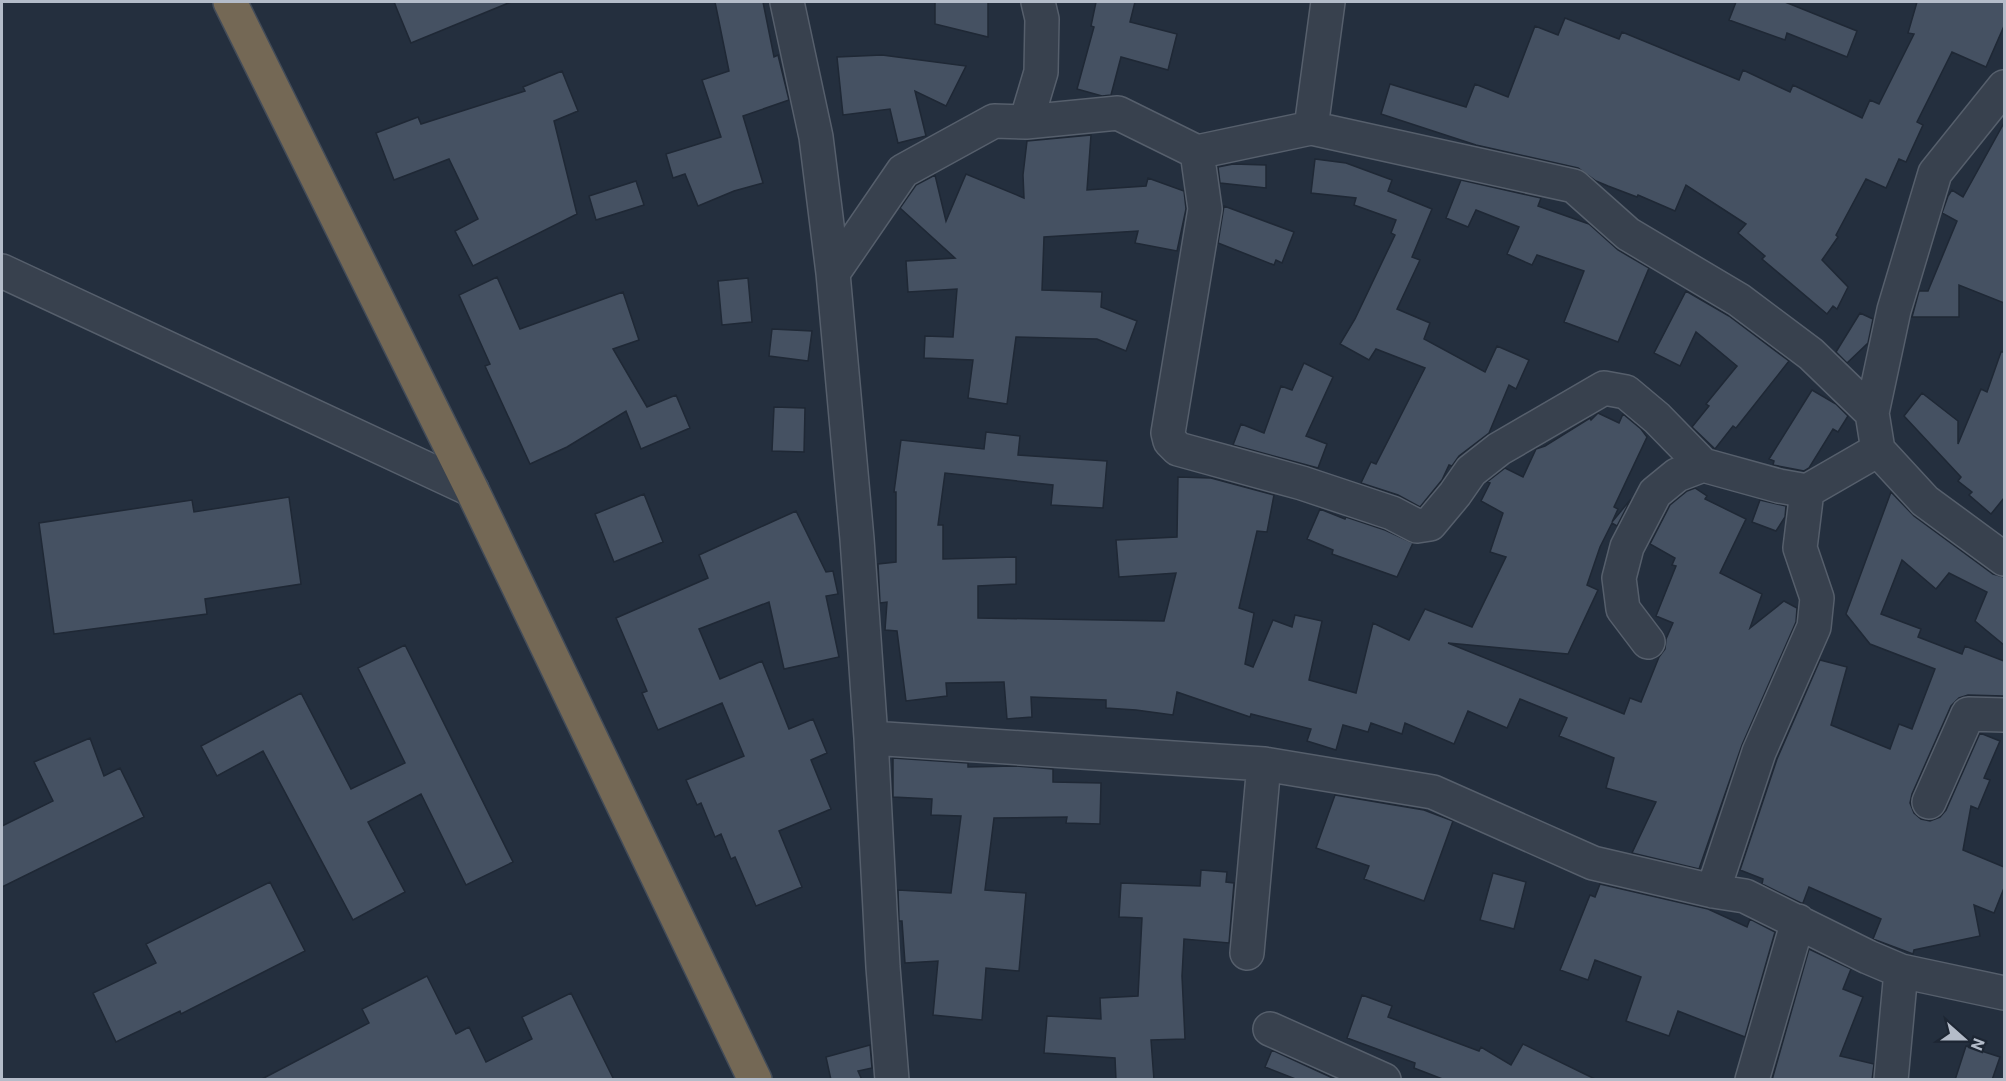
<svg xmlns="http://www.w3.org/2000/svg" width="2006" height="1081" viewBox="0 0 2006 1081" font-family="Roboto,sans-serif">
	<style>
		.building { fill: #455162; stroke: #1f2835; stroke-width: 1.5 }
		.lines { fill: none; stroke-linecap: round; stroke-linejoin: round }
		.minor-casing { stroke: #565f6c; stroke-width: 36 }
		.highway-casing { stroke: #434c59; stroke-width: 36 }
		.minor { stroke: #38414e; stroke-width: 33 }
		.highway { stroke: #746855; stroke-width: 33 }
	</style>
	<rect width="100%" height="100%" fill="#242f3e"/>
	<!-- building -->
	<path class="building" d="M394,2H511L411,43Z
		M715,2H763L774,57L778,55L789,100L743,116L763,183L734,191L698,206L685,174L673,178L666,154L721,137L702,80L729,71Z
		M935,2H988V37L935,24Z
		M1096,2H1135L1130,22L1177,34L1168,70L1121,57L1111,95L1102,96L1077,89L1094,27L1091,26Z
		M1736,2H1785L1857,31L1847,57L1787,33L1785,40L1729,20Z
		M1917,2H2004V26L1986,67L1952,52L1917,122L1923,125L1906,162L1899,159L1886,188L1866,179L1836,235L1838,237L1822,260L1848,287L1837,309L1833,306L1827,314L1762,259L1765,256L1738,233L1746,224L1686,185L1675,211L1638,195L1637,197L1608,186L1596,181L1578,168L1476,145L1381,114L1390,84L1466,107L1475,84L1508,97L1535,26L1558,35L1565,18L1619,39L1622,32L1739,80L1743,70L1790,92L1793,85L1862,118L1870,100L1879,104L1914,34L1908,33Z
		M882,55L966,66L946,106L915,91L926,136L898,143L890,109L843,115L837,57Z
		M562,71L578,111L554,121L577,214L473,266L455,231L478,219L449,159L394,180L376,133L418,117L421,124L525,91L523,87Z
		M2004,123V303L1959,285V317H1912L1919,291H1928L1957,221L1942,213L1948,196L1952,190L1963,197Z
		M1091,135L1087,190L1146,186L1148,178L1184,191L1186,209L1177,251L1135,243L1138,231L1044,237L1042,290L1102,292L1101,307L1137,321L1126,351L1097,339L1016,337L1007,404L968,398L973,360L924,358L925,336L953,337L957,289L908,292L906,261L955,258L900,208L916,185L935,175L946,221L966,174L1024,198L1023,175L1027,141Z
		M1315,159L1346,163L1392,180L1388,191L1432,209L1412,257L1420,260L1397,309L1430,323L1424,339L1485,372L1497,346L1529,360L1516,389L1509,385L1489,433L1459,456L1452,466L1449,465L1442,480L1420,507L1398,495L1361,483L1371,462L1376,464L1425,368L1376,349L1369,360L1340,344L1355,319L1395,235L1391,233L1396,220L1354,205L1356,198L1311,193Z
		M1233,164L1266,165V188L1220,183L1218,167Z
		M1461,180L1541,198L1538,206L1589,224L1618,250L1649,268L1618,342L1564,322L1584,271L1537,255L1532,265L1507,254L1519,227L1476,210L1468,227L1446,218Z
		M636,181L644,205L596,220L589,196Z
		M1224,206L1294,232L1282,263L1276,260L1274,265L1218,243Z
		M497,277L520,329L623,292L639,340L613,349L647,407L676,395L690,428L641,449L626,411L567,447L530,464L485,366L490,364L459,295Z
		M748,278L752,322L722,325L718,281Z
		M1686,291L1729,316L1789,361L1736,428L1733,426L1715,449L1692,427L1709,406L1706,404L1737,366L1696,332L1680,366L1654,353Z
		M1860,313L1873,319L1868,343L1847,363L1836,352Z
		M772,329L812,331L808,361L769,356Z
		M2001,352H2004V498L1991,514L1969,495L1972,492L1958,481L1961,477L1904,416L1922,393L1958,421V444L1981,389L1987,392Z
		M1304,363L1333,377L1306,436L1327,444L1318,468L1233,445L1241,424L1264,433L1281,386L1292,390Z
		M1812,390L1836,404L1848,416L1838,432L1833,429L1809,468L1804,471L1773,465L1774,461L1769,459Z
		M774,407L805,408L804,452L772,451Z
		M1598,413L1619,423L1623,414L1641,429L1647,437L1614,507L1618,509L1612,522L1631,499L1617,526L1612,523L1600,547L1587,585L1598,590L1568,654L1448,643L1624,714L1630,698L1641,702L1659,657L1665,649L1666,639L1673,623L1656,616L1676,566L1672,565L1675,558L1650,544L1670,505L1687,491L1695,488L1707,496L1705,499L1746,519L1720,573L1762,594L1750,628L1784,601L1797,608L1796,622L1742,745L1699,869L1632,853L1656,802L1606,788L1614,758L1559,736L1567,718L1520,699L1507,728L1468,711L1454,744L1405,723L1402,734L1371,723L1368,732L1343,725L1336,750L1307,741L1311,729L1251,714L1250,717L1177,692L1173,715L1136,710L1106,708V700L1031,697L1032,717L1007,719L1004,682L946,683L947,696L906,701L897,631L885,630L887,602L880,603L878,564L896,562V492H894L901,440L984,449L986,432L1020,436L1018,455L1107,461L1103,508L1051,505L1053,485L945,473L938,525H943V559L1016,557V584L978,586V618L1164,621L1176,573L1119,577L1116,540L1177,537L1178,477L1211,478L1274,495L1267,532L1257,531L1239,608L1254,613L1245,664L1253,667L1273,620L1292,627L1295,615L1322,621L1309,680L1356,693L1373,623L1409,640L1425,609L1472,627L1506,557L1490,552L1503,513L1481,501L1490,483L1487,482L1505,468L1523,477L1536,449L1545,446L1590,418L1591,420Z
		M1891,492L1914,516L1993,574L2004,577V645L1975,621L1987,592L1949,573L1936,589L1902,560L1881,614L1921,629L1918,637L1962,654L1965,646L2004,661V696L1968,695L1959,698L1951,706L1912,794L1910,803L1914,813L1921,819L1930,821L1940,817L1946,810L1980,733L2000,741L1984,778L1990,780L1978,809L1971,806L1963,850L2004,867V888L1994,913L1974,905L1980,936L1914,950L1913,954L1873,939L1881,919L1809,887L1803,903H1801L1762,884L1763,879L1740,870L1777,759L1820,660L1847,667L1831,725L1890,749L1899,724L1912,729L1935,669L1870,644L1846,614Z
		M644,494L663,542L614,562L595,514Z
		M289,497L301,584L205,599L207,614L54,634L39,523L192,500L194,512Z
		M1760,500L1786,506L1785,517L1776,531L1752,522Z
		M1320,509L1345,519L1346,517L1385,530L1413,543L1397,577L1332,554L1333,550L1307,539Z
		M796,511L826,572L833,571L838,594L826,596L839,657L784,669L769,602L699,629L720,679L762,661L789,729L813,719L827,753L811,760L831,809L779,831L802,887L756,906L735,857L731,859L721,834L715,837L701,803L697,805L686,780L744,756L722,703L658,730L642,693L647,691L616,618L708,578L699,555Z
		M405,645L513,862L466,885L421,794L368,822L405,892L353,920L263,751L217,776L201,746L301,693L351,789L405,763L358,668Z
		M90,738L104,776L120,768L144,817L2,887V826L53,801L34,762Z
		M893,758L968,763V767L1015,766L1053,769V782L1101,783L1100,824L1066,823L1067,817L994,818L985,890L1026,893L1019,971L986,968L982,1020L933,1015L938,961L905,963L902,921H899L898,890L951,893L961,816L931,815L932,799L893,797Z
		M1335,795L1424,810L1453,821L1424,901L1364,879L1369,866L1316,848Z
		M1201,870L1227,872L1226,882L1234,883L1229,943L1184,939L1182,976L1185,1039L1151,1040L1154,1080H1116L1115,1058L1044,1053L1047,1016L1101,1019L1100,998L1138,996L1142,918L1119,917L1121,883L1200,886Z
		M1493,873L1526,882L1514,929L1480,920Z
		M270,882L305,951L181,1014L180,1011L116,1042L93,993L156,963L146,944Z
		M1600,884L1708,909L1747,927L1750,919L1775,932L1745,1037L1678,1011L1669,1036L1626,1021L1641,977L1595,960L1588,980L1560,970L1590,895L1595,897Z
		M1809,949L1851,969L1843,989L1863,997L1840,1056L1874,1064L1872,1080H1772Z
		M427,976L456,1034L469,1027L486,1062L532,1039L522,1017L571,993L614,1080H260L369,1023L362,1009Z
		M1362,995L1392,1006L1388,1017L1479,1051L1481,1047L1511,1065L1523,1044L1597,1080H1445L1414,1068L1415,1063L1347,1038Z
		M870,1045L872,1068L858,1071L862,1080H831L826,1057Z
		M1966,1046L2000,1057L1992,1080H1955Z
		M1272,1050L1337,1080H1298L1265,1067Z"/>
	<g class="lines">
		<!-- minor casing -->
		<g class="minor-casing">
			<path id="minor" d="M787,2L816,137L833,273
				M1026,122L1041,72L1042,19L1038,2
				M1311,128L1328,2
				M1197,152L1205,209L1168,433L1170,441L1178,449L1302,483L1392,513L1417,526L1430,524L1455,494L1471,471L1499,449L1604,388L1626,392L1657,418L1703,465
				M2,271L472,490
				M1872,413L1894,310L1935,173L2004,87
				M1648,642L1623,609L1619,578L1627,547L1655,493L1677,475L1703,465L1779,486L1807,491L1878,450
				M871,738L1264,764L1433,792L1593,863L1713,891L1745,896L1868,957L1901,971L2004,993
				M1929,802L1968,714L2004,715
				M1713,891L1759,752L1814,627L1817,598L1800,548L1807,491
				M1247,953L1264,764
				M1270,1029L1384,1080
				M892,1080L883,967L871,738L857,539L833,273L903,171L994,121L1026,122L1118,113L1197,152L1311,128L1574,186L1628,234L1739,300L1811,354L1872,413L1878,450L1925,501L2004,559
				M1752,1080L1798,921
				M1891,1080L1901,971"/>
		</g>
		<!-- highway casing -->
		<g class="highway-casing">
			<path id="highway" d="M230,2L472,490L755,1080"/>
		</g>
		<!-- minor -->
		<use href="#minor" class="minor"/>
		<!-- highway -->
		<use href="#highway" class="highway"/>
	</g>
	<!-- border -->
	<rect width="2006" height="1081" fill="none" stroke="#b4bcc9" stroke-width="6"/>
	<!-- north arrow -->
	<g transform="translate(1964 1039) rotate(111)" stroke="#1d2633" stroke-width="4.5" paint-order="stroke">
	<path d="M0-4.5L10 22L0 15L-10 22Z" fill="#b4bcc9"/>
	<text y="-9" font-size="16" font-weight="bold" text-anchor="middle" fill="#b4bcc9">N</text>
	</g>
</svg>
